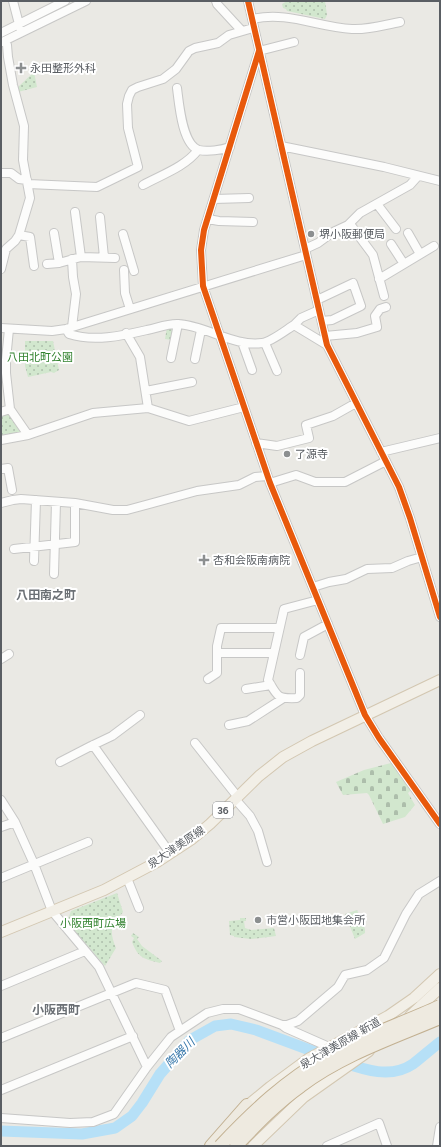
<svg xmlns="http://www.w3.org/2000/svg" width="441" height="1147" viewBox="0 0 441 1147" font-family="Figtree,'Noto Sans JP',sans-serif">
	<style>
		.cemetery { fill: url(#cemetery-stones) }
		.park { fill: url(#park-dots) }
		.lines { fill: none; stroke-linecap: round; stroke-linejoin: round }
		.river { stroke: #b6e0f7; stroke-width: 11 }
		.minor-casing { stroke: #c7c7c6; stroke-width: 10 }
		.major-casing { stroke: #d3c7b1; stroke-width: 12 }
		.highway-casing { stroke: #c2b091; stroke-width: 14 }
		.minor { stroke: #fcfcfb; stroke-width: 8 }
		.major { stroke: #f2efe7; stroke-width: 10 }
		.highway { stroke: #eeeae0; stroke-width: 12 }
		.highway-bridge-casing { stroke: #c2b091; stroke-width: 14; stroke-linecap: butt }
		.highway-bridge { stroke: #eeeae0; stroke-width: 12 }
		.cycleway-casing { stroke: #fff; stroke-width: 8 }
		.cycleway { stroke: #e8590c; stroke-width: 6 }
		.poi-dot { fill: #8c8f90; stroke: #fff; stroke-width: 1.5 }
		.labels { text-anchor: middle; stroke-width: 4; stroke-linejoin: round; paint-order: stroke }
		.shield { fill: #fff; stroke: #8c8e92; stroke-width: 1 }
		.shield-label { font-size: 10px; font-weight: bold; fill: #5a5e63 }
		.poi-label { font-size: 11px; fill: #5a5e63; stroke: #fff; text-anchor: start }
		.park-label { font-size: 11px; fill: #338330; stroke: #fff }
		.street-label { font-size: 11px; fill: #5a5e63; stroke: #fff }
		.neighbourhood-label { font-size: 12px; font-weight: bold; fill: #6b7075; stroke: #fff }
		.water-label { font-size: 12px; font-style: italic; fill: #3778ab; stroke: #fff }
	</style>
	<defs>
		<pattern id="cemetery-stones" width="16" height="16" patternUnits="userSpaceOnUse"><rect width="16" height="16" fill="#d2e7ce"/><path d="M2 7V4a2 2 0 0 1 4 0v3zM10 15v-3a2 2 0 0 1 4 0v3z" fill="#adbeab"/></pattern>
		<pattern id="park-dots" width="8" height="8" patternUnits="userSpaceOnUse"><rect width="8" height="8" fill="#d2e7ce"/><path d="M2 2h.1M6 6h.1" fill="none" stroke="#adbeab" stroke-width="1.8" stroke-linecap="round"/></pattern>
	</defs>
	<rect width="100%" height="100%" fill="#eae9e4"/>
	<!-- cemetery -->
	<path class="cemetery" d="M391,763L411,790L408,793L415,805L405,817L383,824L369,795L367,793L343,795L336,782L364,770Z"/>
	<!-- park -->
	<path class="park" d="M287,1H325L327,15L325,19L287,11L286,9L283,8L282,4Z
		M34,72L37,87L18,92L17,88Z
		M167,327H171L174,330L172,340L165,339Z
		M25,341H53L59,370L54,373L51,372L28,377L25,366Z
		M1,414H10L23,430L21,435L1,437Z
		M117,893L123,912C121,916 118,916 116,919C109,929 112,938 116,948L105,966L67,922L71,911Z
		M357,910L365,929V933L355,939L345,914Z
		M240,918H246V921H244L245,928L251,930L274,928L276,936L251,939L234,937V936L230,935L229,921L240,920Z
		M133,933L139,937L137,939L142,946L162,961L160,963C144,959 138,958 132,942L134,938L131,936Z"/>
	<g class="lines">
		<!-- river -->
		<path class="river" d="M342,1062C365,1070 391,1079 413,1064C422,1057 431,1049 440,1042
			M1,1131L82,1134L115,1128L132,1116L142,1103L160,1074L190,1040L215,1026L231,1024L256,1030L326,1056"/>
		<!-- minor casing -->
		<g class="minor-casing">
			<path id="minor" d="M13,1L20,28
				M216,1L217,4L241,30
				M248,1L327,345L399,487L410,518L440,617
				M252,19C288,11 317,27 352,29C368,30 384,25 400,22
				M1,33L65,1
				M2,42L86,1
				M259,51L204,230L201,250L203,286L270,483L365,715L379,738L440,824
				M259,51L294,42
				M177,88C179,103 182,145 199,150C207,152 222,150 230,147
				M281,146L384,167L440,181
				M1,173H11L19,179L27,180
				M28,184L97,187L138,167L128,128L127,104L129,96L132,90L138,87L163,79L176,69L189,51L195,48L218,43L229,35L253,28
				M143,185C161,175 185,167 198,150
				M214,199L249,198
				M377,204L396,229
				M75,212L81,257
				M100,217L104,257
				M208,219L219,221L253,222
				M350,224L373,255L384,296
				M54,233L59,263
				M408,233L420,254
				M123,234L134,271
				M19,235L30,237L34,266
				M391,244L404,264
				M305,249L318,243L333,232L348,225L360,213L410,185L418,176
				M72,259L73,277L76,294L72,327
				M47,264L59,263L81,257L115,258
				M1,269L6,249L15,241L19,235L30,198L23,160L24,126L13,85L8,57L7,45L5,41
				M124,270L125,293L130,309
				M379,279L434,246
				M317,300L353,283L361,306L332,320L322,321
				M294,325L301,318L319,310
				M1,328L52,331L66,329L306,255
				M9,329L6,360V373L10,409
				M66,329L69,334C94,342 121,336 147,330C157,328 166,324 177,324C205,325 234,347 262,343C271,342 286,330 294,325L327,345
				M126,333L140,357L148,408
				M325,336L357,333L377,327L375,316L380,309L386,307
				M242,342L252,370
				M265,343L277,371
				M171,358L178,324
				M195,359L201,330
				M146,391L192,382
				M1,412L10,409L28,435L93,413L148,408L189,421L244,407
				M1,440L28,435
				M256,443L277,446L309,438L306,425L333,416L356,403
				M381,452L440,438
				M1,469L8,468L12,490
				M270,483L296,475L315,482H345L386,461
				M1,503L13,500L21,499L75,503L113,510H127L197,491L239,485L255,477L267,476
				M14,549L75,542V503
				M34,561L36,500
				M54,574L56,502
				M313,587L329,582L346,579L367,569L392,568L408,561L422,557
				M217,653H274
				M300,655L304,637L328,624
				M1,659L9,654
				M300,673V695L297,698C277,699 278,697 268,680L284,609L318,600
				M208,679L217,673V646L221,628H279
				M246,689L271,685
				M229,725L248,721L282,699
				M195,743L237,796
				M93,745L170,853
				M60,762L91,746L112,736L140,715
				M235,799L250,816L258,831L267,862
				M1,800L15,822L34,864L52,911L99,967L147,1067
				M1,827L15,822
				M1,878L88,842
				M127,878L139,908
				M1,986L85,951
				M282,1025L286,1028L329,1047
				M1,1038L136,983L165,990L180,1031
				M1,1090L133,1036
				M1,1118L70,1123L93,1122L114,1114L147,1067L171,1037L207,1013L223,1009H239L282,1025H287L298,1021L338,987L345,975L367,970L384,958L406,914L419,894L440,881
				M327,1146L379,1123L387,1146
				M437,1146L440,1127"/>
		</g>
		<!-- major casing -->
		<g class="major-casing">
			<path id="major" d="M1,932L104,890L157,862L192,839L210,824L259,776L283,757L312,741L440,680
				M410,1016L440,988
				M242,1110L270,1087L308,1059L388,1016L414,998L440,974
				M253,1146L304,1097L369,1051"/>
		</g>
		<!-- highway casing -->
		<g class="highway-casing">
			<path id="highway" d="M211,1146L247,1105"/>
		</g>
		<!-- minor -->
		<use href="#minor" class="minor"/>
		<!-- major -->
		<use href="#major" class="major"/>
		<!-- highway -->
		<use href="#highway" class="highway"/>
		<!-- highway-bridge casing -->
		<g class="highway-bridge-casing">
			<path id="highway-bridge" d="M220,1146C254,1110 285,1081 328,1056C364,1036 403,1023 440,1006
				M236,1146C257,1124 277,1103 301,1086C342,1055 393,1038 440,1018"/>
		</g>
		<!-- highway-bridge -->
		<use href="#highway-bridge" class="highway-bridge"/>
		<!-- cycleway casing -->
		<g class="cycleway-casing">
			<path id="cycleway" d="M248,1L327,345L399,487L410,518L440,617
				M259,51L204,230L201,250L203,286L270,483L365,715L379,738L440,824"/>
		</g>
		<!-- cycleway -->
		<use href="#cycleway" class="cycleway"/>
	</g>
	<!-- markers -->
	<g class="poi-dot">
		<path d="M19 62h4v4h4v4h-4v4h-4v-4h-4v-4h4z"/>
		<circle cx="311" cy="234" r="4"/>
		<circle cx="287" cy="454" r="4"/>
		<path d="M202 554h4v4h4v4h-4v4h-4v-4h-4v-4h4z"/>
		<circle cx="258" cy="920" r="4"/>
	</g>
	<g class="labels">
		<!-- shield labels -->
		<rect class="shield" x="213" y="802" width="20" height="16" rx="3"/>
		<g class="shield-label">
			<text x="223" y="814">36</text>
		</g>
		<!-- poi labels -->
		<g class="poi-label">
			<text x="30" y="72">永田整形外科</text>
			<text x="319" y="238">堺小阪郵便局</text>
			<text x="295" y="458">了源寺</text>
			<text x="213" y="564">杏和会阪南病院</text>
			<text x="266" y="924">市営小阪団地集会所</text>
		</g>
		<!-- park labels -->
		<g class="park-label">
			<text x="40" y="361">八田北町公園</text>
			<text x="93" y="927">小阪西町広場</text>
		</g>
		<!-- street labels -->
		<g class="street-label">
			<text transform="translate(176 847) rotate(-34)" y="4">泉大津美原線</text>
			<text transform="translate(340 1043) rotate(-30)" y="4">泉大津美原線 新道</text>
		</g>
		<!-- neighbourhood labels -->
		<g class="neighbourhood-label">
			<text x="46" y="599">八田南之町</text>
			<text x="56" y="1014">小阪西町</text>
		</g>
		<!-- water labels -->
		<g class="water-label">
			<text transform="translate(180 1053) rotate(-45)" y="4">陶器川</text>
		</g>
	</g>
	<!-- border -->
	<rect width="441" height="1147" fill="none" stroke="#5a5e63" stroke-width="4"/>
</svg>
